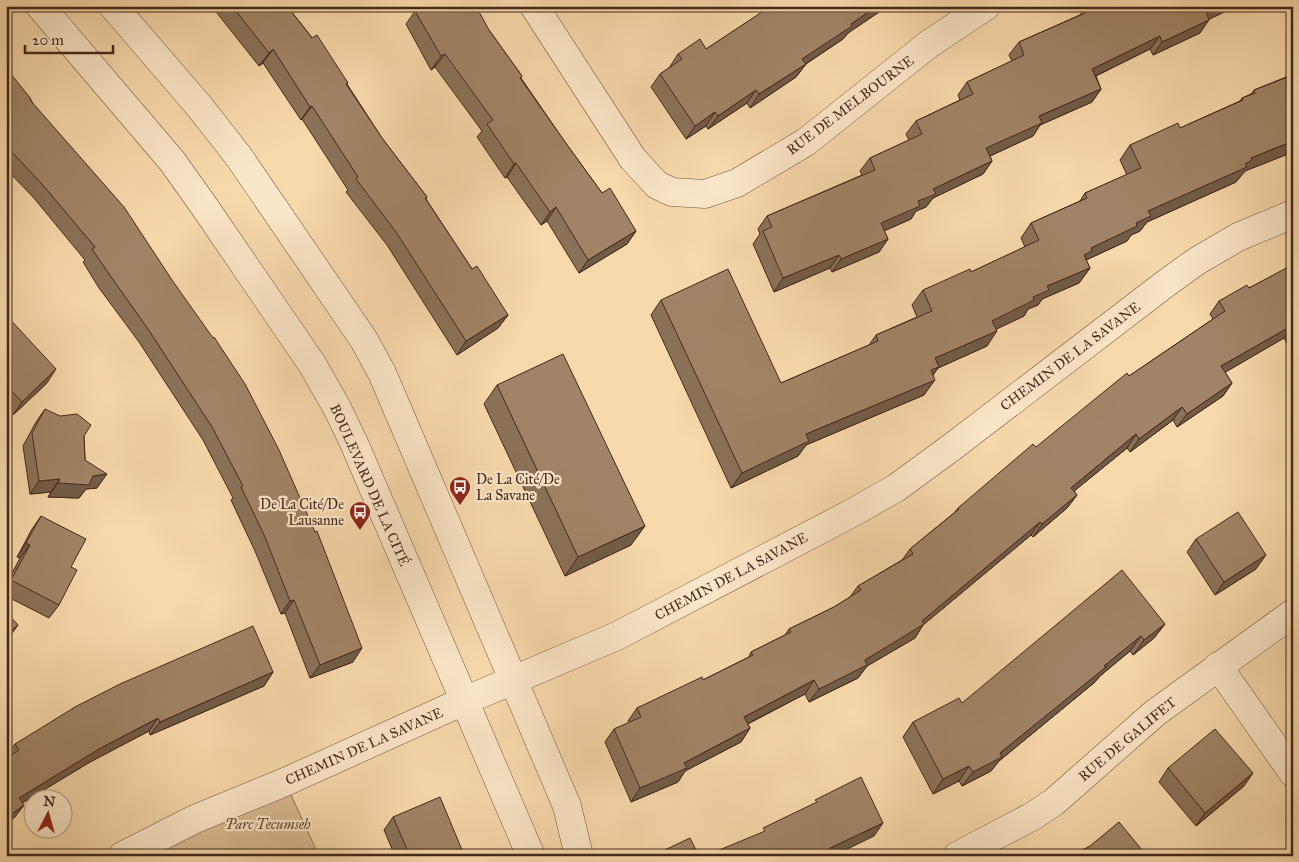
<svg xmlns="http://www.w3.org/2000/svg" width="1299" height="862" viewBox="0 0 1299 862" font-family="'IM FELL Great Primer',serif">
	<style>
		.green { fill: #d9bb93; stroke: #8e7258 }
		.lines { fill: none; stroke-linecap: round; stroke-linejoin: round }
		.minor-casing { stroke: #705441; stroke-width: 29 }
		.minor { stroke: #fae6c8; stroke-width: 28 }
		.wall { fill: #8a7259; stroke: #43281e }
		.shaded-wall { fill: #715c48; stroke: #43281e }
		.building { fill: #a18467; stroke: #43281e }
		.labels { text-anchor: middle; stroke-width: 4.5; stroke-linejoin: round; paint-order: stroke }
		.street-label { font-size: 14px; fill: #43281e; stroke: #fae6c8 }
		.poi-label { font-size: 14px; fill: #43281e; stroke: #fae6c8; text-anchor: start }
		.park-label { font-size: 14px; font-style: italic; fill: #614535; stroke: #fae6c8 }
	</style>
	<rect width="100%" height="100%" fill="#f8d9ab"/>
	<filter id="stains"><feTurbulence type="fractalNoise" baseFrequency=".004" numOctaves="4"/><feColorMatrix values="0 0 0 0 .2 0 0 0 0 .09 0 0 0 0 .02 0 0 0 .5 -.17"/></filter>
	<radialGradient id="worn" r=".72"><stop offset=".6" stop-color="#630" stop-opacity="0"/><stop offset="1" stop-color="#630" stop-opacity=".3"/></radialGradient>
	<!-- green -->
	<path class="green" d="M285,782L319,856H122Z"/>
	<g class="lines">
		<!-- minor casing -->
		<g class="minor-casing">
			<path id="minor" d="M40,6L172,161L204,206L312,364L336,406L354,443L531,856
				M113,6L199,106L239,157L364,340L382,373L567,806L579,856
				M534,6L633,159L657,185L672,192L705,194L737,183L806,142L929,44L986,6
				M1218,666L1293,773
				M122,856L195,819L285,782L464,701L617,636L852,513L896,488L952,447L1165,284L1197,261L1238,237L1293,214
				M957,856L1033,816L1054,802L1155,713L1293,613"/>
		</g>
		<!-- minor -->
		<use href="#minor" class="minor"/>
	</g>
	<!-- wall -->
	<path class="wall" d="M208,6H287L348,83L347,84L382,138L427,197L426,199L472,269L508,315L498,328L457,355L387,245L346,192L348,190L302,119L301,120L263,63L259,66L213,8L210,10Z
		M766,6H888L848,33L843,39L806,64L796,77L750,108L747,103L708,129L706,126L686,139L651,87L660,74L669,68L678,54L706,49L767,9Z
		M1086,6H1237L1209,19L1200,33L1153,55L1150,49L1096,76L1101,89L1092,102L1040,125L1033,136L990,156L992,161L983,174L933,198L926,207L916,211L911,219L884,231L888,239L879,252L832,272L830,268L774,292L753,244L760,234L758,229L767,216L862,175L860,171L870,158L909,140L906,134L916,121L960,100L958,95L967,82L1012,61L1009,55L1019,42L1080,15Z
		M415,11L489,30L522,76L521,78L565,142L602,193L636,231L627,244L579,273L547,221L541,225L507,177L505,178L477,137L482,131L435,67L431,70L406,24Z
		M1293,67V152L1245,171L1236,182L1147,222L1140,231L1131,235L1127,241L1086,260L1090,268L1079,283L1042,299L1038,305L1028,309L1024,316L996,329L987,346L938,368L933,375L924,395L806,445L798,456L731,488L651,315L661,300L781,383L869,345L876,335L917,317L912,305L923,290L971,272L1025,247L1021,238L1031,223L1080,201L1085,193L1127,175L1120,160L1130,145L1180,128L1240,101L1242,98L1251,94L1254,90L1286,77Z
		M6,68L31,100L353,662L310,678L285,613L281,614L255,551L231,500L233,498L203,440L139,342L99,288L83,262L85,260L33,197L6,169Z
		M1293,265V345L1289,347L1284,338L1225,372L1232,383L1223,396L1177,427L1173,420L1130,452L1127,448L1074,491L1077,495L1067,508L1033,537L1031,535L923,625L915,638L867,666L858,678L809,702L805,694L748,724L750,728L741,742L685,771L678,782L631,802L605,742L614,729L629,723L628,721L637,708L703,680L749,657L751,652L785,635L789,629L834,607L850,597L858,586L902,560L910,549L954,513L958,508L1129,376L1213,319L1210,314L1219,301L1249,288Z
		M6,315L47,383L13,415L6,408Z
		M497,385L631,545L565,576L484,404Z
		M45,409L84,436L85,460L97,488L86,489L79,498L48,497L51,492L30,494L23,446L36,422Z
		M41,516L71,567L59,605L49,618L6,596V585L20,558L17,557L32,529Z
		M1196,539L1256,569L1215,595L1187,552Z
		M1165,624L1154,638L1133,655L1130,651L1100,676L1095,682L999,761L991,771L962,786L959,781L933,794L903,737L913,722Z
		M273,672L264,686L150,735L149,731L90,762L22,803L24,805L14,818L6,758L15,744Z
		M1168,768L1244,786L1196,826L1159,782Z
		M393,817L458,856H395L384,830Z"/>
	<!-- shaded-wall -->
	<path class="shaded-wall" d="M877,6H888L848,33L843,39L793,72L802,59L851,24Z
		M1218,6H1237L1197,25L1206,12Z
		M1209,20L1200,33L1153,55L1162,42Z
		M1160,36L1150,49L1083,82L1092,69Z
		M273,49L263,63L259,66L269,53Z
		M445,54L435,67L431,70L441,56Z
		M806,64L796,77L750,108L759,94Z
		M1101,89L1092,102L1040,125L1033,136L977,162L986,148L1039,116Z
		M756,90L747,103L708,129L718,116Z
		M312,106L302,119L301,120L310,107Z
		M715,112L706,126L686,139L695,126Z
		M1293,141V152L1245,171L1236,182L1147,222L1140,231L1131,235L1127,241L1086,260L1084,255L1091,248L1136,223L1148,211L1251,158Z
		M992,161L983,174L933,198L926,207L916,211L911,219L872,236L881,223L918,201L933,189Z
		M516,163L507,177L505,178L514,164Z
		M556,207L547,221L541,225L550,212Z
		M636,231L627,244L579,273L588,260Z
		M888,239L879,252L832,272L841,259Z
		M839,255L830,268L774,292L783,278Z
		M1090,268L1079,283L1042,299L1038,305L1028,309L1024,316L982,336L992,321L1047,286Z
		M508,315L498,328L457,355L466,341Z
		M1293,325L1284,338L1212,380L1221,366Z
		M997,331L987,346L938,368L928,382L920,385L935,358Z
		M56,369L47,383L13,415L22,402Z
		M935,380L924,395L806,445L798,456L731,488L742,473L806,434Z
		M1232,383L1223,396L1177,427L1187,414Z
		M1182,407L1173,420L1130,452L1139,439Z
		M1136,434L1127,448L1062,501L1071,488Z
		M107,474L97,488L86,489L79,498L48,497L58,483L93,476Z
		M60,479L51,492L30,494L39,481Z
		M1077,495L1067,508L1033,537L1042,524Z
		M1040,522L1031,535L923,625L915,638L867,666L858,678L809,702L819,689L865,660L922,621Z
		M645,526L631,545L565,576L578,557Z
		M26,543L30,545L20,558L17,557Z
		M1266,555L1256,569L1215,595L1224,582Z
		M294,600L285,613L281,614L290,601Z
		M1165,624L1154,638L1133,655L1144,640Z
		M18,625L8,639L6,640V635Z
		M1141,636L1130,651L1100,676L1095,682L999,761L991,771L962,786L973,772L1000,753L1104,666Z
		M362,648L353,662L310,678L320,665Z
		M273,672L264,686L150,735L160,722Z
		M814,680L805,694L735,730L744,717Z
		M158,718L149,731L90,762L9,811L19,798L99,749Z
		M750,728L741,742L685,771L678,782L631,802L640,788L684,763Z
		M969,766L959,781L933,794L943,779Z
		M1253,773L1244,786L1196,826L1205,813Z
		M24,805L14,818L6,824V818Z
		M883,823L874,836L833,856H821L830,848Z
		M462,850L458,856H448Z"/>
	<!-- building -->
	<path class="building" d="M232,6H287L312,38L317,35L348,83L346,84L382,138L427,197L425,198L472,269L477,266L508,315L466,341L396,232L356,179L358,177L312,106L310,107L273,49L269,53Z
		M423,6H476L489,30L522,76L520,78L565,142L602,193L610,188L636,231L588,260L556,207L550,212L516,163L514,164L487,124L493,120L445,54L441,56L415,11Z
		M771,6H877L851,24L852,26L802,59L806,64L759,94L756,90L718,116L715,112L695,126L660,74L682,59L678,54L700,39L706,49Z
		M1092,6H1218L1206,12L1209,20L1162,42L1160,36L1092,69L1101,89L1039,116L1042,123L986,148L992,161L933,189L936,194L918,201L920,206L881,223L888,239L841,259L839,255L783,278L763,231L772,227L767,216L875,170L870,158L922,134L916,121L973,94L967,82L1024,55L1019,42L1083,14L1093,8Z
		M6,68L31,99L30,100L124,207L172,280L213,338L214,337L245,384L279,450L315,532L317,531L362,648L320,665L294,600L290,601L265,537L241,487L243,486L212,427L148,329L109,274L92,249L95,247L42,184L6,146Z
		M1293,75V141L1251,158L1252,160L1245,164L1247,167L1148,211L1151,216L1136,223L1137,226L1091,248L1092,251L1084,255L1090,268L1047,286L1049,290L1033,297L1034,300L992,321L997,331L935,358L939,367L931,370L935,380L806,434L809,441L742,473L661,300L728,269L781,383L878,341L876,335L932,311L923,290L970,269L971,272L1039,240L1031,223L1087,198L1085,193L1141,168L1130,145L1178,123L1180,128L1243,100L1242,98L1255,93L1254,90Z
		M1292,265L1293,325L1221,366L1232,383L1187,414L1182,407L1139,439L1136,434L1071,488L1077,495L1042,524L1040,522L922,621L924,624L865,660L867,665L819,689L814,680L744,717L750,728L684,763L687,768L640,788L614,729L641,717L637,708L702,677L703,680L753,655L751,652L791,632L789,629L834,607L861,590L858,586L913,554L910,549L959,509L958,508L1033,444L1036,447L1127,373L1129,376L1225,311L1219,301L1247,285L1249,288Z
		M6,315L56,369L22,402L6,385Z
		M563,354L645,526L578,557L497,385Z
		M45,409L60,416L77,414L91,425L84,436L85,460L107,474L93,476L89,485L58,483L60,479L39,481L32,433Z
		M1238,512L1266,555L1224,582L1196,539Z
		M41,516L86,539L71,567L77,570L59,605L11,580L30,545L26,543Z
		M1122,570L1165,624L1144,640L1141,636L1104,666L1106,667L1000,753L1002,757L973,772L969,766L943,779L913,722L959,698L962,703Z
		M6,612L18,625L6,635Z
		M253,626L273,672L160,722L158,718L99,749L19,798L24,805L6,818V759L19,750L15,744L75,707L120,684Z
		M1215,729L1253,773L1205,813L1168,768Z
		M861,777L883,823L830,848L831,850L821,856H705L765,831L763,828L817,802L815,800Z
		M440,797L462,850L448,856H410L393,817Z
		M1119,822L1147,856H1071L1090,846Z
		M690,838L699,856H652Z"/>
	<!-- icons -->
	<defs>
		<g id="bus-pin" transform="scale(1.125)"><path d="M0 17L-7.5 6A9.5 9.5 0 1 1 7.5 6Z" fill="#8f2418" stroke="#fae6c8"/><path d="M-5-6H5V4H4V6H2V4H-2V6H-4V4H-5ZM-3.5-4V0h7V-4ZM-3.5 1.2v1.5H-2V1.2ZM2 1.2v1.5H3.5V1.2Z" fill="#fff"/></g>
	</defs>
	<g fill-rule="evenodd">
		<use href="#bus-pin" x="460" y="487"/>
		<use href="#bus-pin" x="360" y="512"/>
	</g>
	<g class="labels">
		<!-- street labels -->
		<g class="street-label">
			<text transform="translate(850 105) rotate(-37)" y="5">RUE DE MELBOURNE</text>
			<text transform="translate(1070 356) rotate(-37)" y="5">CHEMIN DE LA SAVANE</text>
			<text transform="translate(370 485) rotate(66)" y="5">BOULEVARD DE LA CITÉ</text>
			<text transform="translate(731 576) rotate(-28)" y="5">CHEMIN DE LA SAVANE</text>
			<text transform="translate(1127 739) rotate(-40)" y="5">RUE DE GALIFET</text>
			<text transform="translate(364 746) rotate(-24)" y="5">CHEMIN DE LA SAVANE</text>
		</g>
		<!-- poi labels -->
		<g class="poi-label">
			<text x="476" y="484">De La Cité/De<tspan x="476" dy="16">La Savane</tspan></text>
			<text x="344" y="509" text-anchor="end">De La Cité/De<tspan x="344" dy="16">Lausanne</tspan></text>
		</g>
		<!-- park labels -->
		<g class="park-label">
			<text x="268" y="829">Parc Tecumseh</text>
		</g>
	</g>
	<!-- margin -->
	<rect width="1299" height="862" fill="none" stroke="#f8d9ab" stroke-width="25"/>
	<rect x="8" y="8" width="1284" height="847" fill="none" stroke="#43281e" stroke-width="2.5"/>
	<rect x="12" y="12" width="1274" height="837" fill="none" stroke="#43281e"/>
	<!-- north arrow -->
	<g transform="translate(48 814) rotate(6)"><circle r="24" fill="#fae6c8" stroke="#b19a84"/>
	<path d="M0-4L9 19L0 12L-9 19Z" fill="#8f2418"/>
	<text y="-8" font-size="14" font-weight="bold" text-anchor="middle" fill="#43281e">N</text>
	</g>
	<!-- scale -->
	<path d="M25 45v8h88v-8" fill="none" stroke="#43281e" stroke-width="2.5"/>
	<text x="32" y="45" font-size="15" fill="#43281e" stroke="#fae6c8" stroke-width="4" paint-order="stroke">20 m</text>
	<rect width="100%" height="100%" filter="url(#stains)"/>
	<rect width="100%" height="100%" fill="url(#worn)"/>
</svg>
